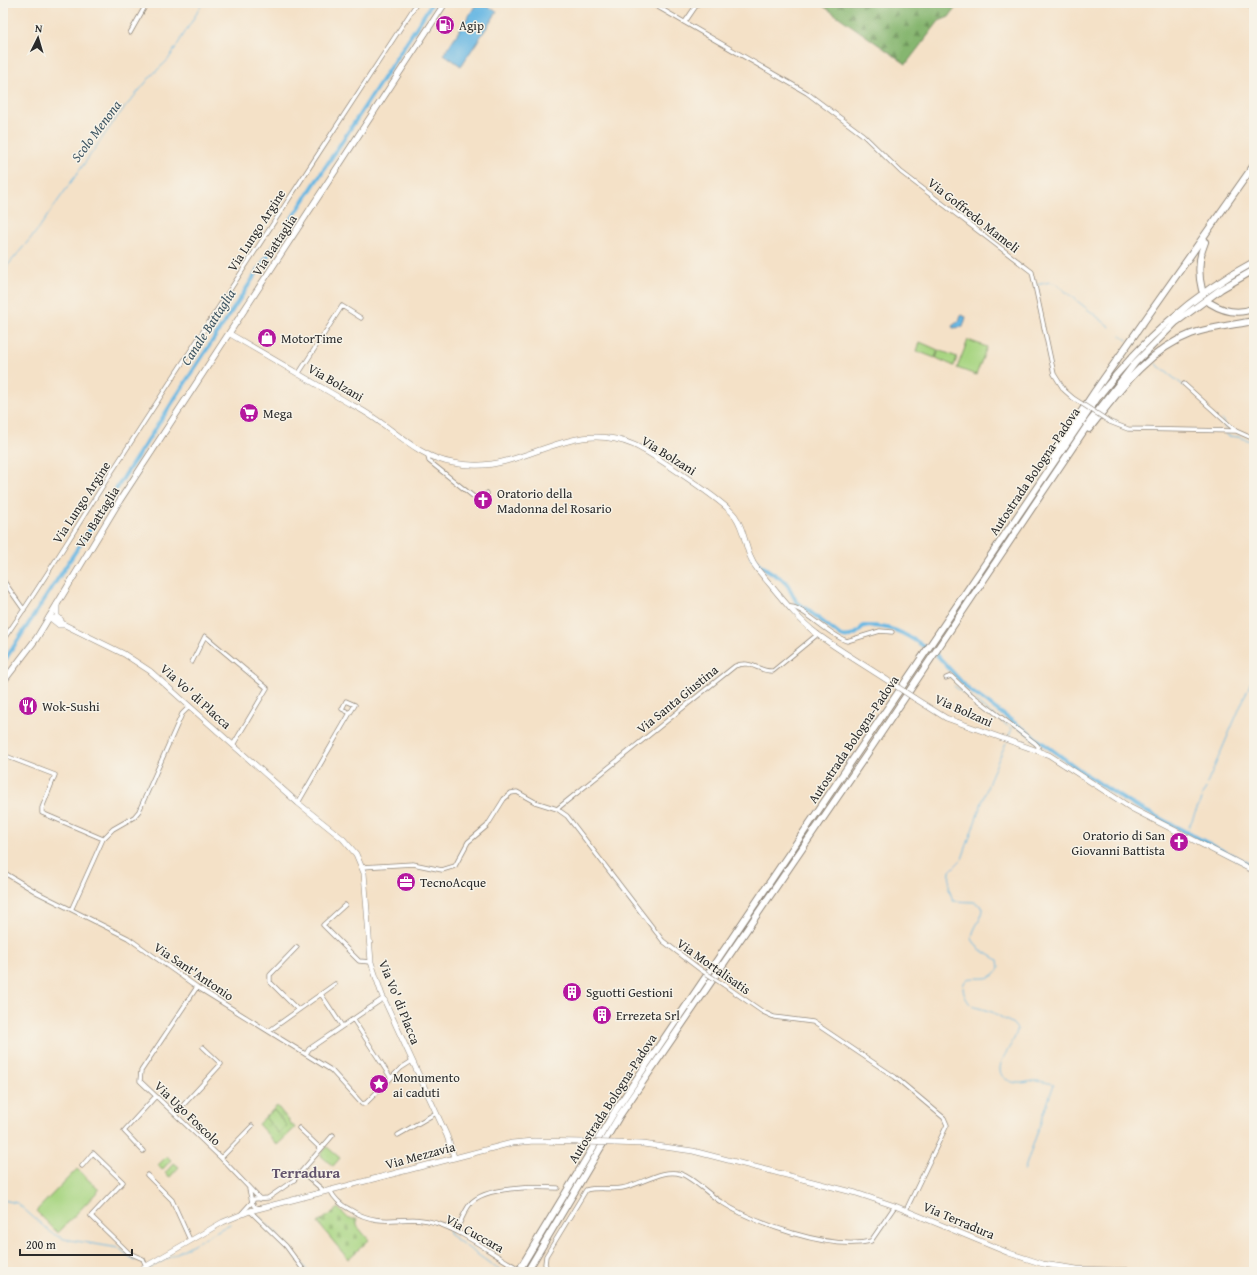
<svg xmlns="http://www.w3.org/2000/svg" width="1257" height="1275" viewBox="0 0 1257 1275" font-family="'Gentium Book Plus',serif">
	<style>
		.grass { fill: url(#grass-tufts); stroke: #6a8056 }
		.forest { fill: url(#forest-firs); stroke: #58704e }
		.cemetery { fill: url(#cemetery-stones); stroke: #6a8056 }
		.pitch { fill: #a8d582; stroke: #6a8056 }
		.water { fill: #69b8e3; stroke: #4a7287 }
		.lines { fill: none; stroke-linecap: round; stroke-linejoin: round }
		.stream { stroke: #69b8e3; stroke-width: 1 }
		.canal { stroke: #69b8e3; stroke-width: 4 }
		.street-casing { stroke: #908679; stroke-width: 5 }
		.secondary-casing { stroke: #908679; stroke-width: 6 }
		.primary-casing { stroke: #908679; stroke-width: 7 }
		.highway-casing { stroke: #908679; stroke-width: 8 }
		.street { stroke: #fff; stroke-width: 3.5 }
		.secondary { stroke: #fff; stroke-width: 5 }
		.primary { stroke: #fff; stroke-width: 5.5 }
		.highway { stroke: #fff; stroke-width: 6 }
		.street-bridge-casing { stroke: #908679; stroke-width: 5; stroke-linecap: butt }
		.secondary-bridge-casing { stroke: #908679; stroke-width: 6; stroke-linecap: butt }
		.street-bridge { stroke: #fff; stroke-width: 3.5 }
		.secondary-bridge { stroke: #fff; stroke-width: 5 }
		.labels { text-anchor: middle; stroke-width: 3; stroke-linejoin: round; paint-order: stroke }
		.poi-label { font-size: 13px; fill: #2b2b2b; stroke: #f7f3e8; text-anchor: start }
		.street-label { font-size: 13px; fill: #2b2b2b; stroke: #f7f3e8 }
		.water-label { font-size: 14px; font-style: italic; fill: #3e5562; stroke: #f7f3e8 }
		.quarter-label { font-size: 15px; font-weight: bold; fill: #62546c; stroke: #f7f3e8 }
	</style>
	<defs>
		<pattern id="grass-tufts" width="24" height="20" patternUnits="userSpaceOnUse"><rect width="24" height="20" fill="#a8d582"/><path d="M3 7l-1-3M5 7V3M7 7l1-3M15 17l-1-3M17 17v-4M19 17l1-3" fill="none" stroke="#91b770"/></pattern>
		<pattern id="forest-firs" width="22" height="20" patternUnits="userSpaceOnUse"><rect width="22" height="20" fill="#86b670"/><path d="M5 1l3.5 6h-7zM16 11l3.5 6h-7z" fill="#6e945c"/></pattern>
		<pattern id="cemetery-stones" width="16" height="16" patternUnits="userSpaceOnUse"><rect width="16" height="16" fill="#a8d582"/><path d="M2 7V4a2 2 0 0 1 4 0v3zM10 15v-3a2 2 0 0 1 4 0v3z" fill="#91b770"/></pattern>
	</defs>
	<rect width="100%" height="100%" fill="#f7f3e8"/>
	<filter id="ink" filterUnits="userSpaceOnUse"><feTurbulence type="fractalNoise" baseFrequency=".025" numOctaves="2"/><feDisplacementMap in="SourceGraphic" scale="8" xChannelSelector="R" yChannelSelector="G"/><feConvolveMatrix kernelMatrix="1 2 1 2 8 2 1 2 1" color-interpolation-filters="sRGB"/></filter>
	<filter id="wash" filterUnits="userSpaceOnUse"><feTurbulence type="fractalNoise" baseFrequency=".012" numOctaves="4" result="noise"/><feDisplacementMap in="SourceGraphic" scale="16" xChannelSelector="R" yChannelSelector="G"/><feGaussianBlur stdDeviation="0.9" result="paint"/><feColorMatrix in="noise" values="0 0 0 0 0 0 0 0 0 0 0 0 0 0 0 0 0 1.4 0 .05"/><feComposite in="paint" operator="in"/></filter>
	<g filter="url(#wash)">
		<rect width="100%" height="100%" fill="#f4e1c7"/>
		<!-- grass -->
		<path class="grass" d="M277,1106L295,1128L277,1145L258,1124Z"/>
		<!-- forest -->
		<path class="forest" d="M819,3H959L949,17L939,21L906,64Z"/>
		<!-- cemetery -->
		<path class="cemetery" d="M338,1208L349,1219H357V1226L369,1240L348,1259L318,1223Z"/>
		<!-- pitch -->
		<path class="pitch" d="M968,340L987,347L976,375L957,368Z
			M920,342L938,350L935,358L917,351Z
			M939,350L957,357L954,366L936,358Z
			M274,1110L287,1126L278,1133L265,1117Z
			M327,1147L340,1158L333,1166L320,1155Z
			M167,1156L171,1160L162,1170L158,1165Z
			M174,1163L179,1167L170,1177L165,1173Z
			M77,1169L99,1190L58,1233L36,1211Z"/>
		<!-- water -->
		<path class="water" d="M477,3H483L497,12L461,66L444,54Z
			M961,315L966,317L963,327L953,328L952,326L959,321Z"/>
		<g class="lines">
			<!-- stream -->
			<path class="stream" d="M3,271L36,232L117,117L152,75L168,60L203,3
				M1036,285L1050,282L1056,284L1110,327
				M1121,336L1127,340
				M1156,364L1184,386
				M1222,420L1226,430
				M1226,433L1228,436L1239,437L1254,442
				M954,686L1012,729L1009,736
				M1006,743L992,774L962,859L950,871L949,889L953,901L974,902L983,907C984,918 972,927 972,939L978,948L998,960L999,968C992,983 979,976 967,979C959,987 965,999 972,1006L992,1012L1013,1024L1017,1029C1016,1047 980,1074 1016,1083C1023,1084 1029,1081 1035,1081C1042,1081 1048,1083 1054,1084L1024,1171
				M1207,784L1254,675
				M1189,827L1206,788
				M1187,832L1188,830
				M3,1200L17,1203L51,1233L64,1239L119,1248L135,1261
				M256,1214L284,1240L308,1272
				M449,1231V1234L502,1272
				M144,1271L230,1224"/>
			<!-- canal -->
			<path class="canal" d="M752,557L760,565L786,582L796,601L841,636C851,638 858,634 863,626C890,625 903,632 925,647
				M936,654L968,689L1088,776L1126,801L1254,867
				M3,663L432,3"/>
		</g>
	</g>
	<g filter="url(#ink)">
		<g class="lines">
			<!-- street casing -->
			<g class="street-casing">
				<path id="street" d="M651,3L807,93L863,135L901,172L1032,272L1054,374L1064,390L1073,398
					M685,22L698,3
					M130,33L147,3
					M299,373L342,306L361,318
					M1184,384L1236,431
					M1110,422L1128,429L1236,431L1254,439
					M428,455L429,461L474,497L479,498L487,493
					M3,580L24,610
					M791,607C802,606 830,636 847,641L880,631L892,632
					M3,640C41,586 75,529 111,473C213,317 314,159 417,3
					M192,662L205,636L267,688L233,745
					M946,678L951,676L969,693L1035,743L1038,746V751
					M3,755L55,775L42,808V813L103,839
					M298,803L350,713L355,705L346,701L342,709L350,713
					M557,809L735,666C752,659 757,672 773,671L818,634
					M362,867L413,864L442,870L455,866L468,842L487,826L504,799L511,793L517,792L535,802L557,809L567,816L663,941L701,970
					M3,872L38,893L128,938L197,987L331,1070L362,1104L366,1103L401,1068L412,1061
					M345,905L323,925L359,961L371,962
					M72,908L103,839L113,829L134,817L139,811L182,714L190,706
					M297,947L270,975V982L298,1010
					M724,985L763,1012L774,1017L813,1022L895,1077L944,1118L947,1125L906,1210
					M197,987L141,1071L140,1081L221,1158L260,1199
					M321,994L335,984
					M353,1019L391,1078
					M269,1031L321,994L342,1026
					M306,1054L309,1049L384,998
					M175,1114L221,1064L203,1047
					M299,1128L321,1149
					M398,1135L436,1113
					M143,1151L124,1131L156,1096
					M221,1158L252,1126
					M82,1166L93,1153L123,1182L91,1216L129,1253L143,1259L146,1266
					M302,1172L324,1191
					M147,1175L172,1200L190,1240
					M330,1190C334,1198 341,1205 349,1209C384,1231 404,1212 436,1223C462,1231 485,1249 509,1263
					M259,1208L254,1206L252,1202L254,1199L268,1198L294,1180L333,1135
					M250,1211L286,1246L305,1272
					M242,1213L252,1202L249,1189
					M456,1231C460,1223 464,1212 470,1204C484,1186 537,1187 558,1188
					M549,1272L545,1264L546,1256L586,1190C598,1187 610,1190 622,1188C641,1185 662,1168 681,1174C692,1177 709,1195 721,1202C756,1224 830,1251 871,1241L895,1206"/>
			</g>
			<!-- secondary casing -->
			<g class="secondary-casing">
				<path id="secondary" d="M1247,3L1254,9
					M230,334L350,404C387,420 412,456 453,463C470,466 489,466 506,461C551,449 586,424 634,445C653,454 724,501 735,516C747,533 744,553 758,570C776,591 796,618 817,634C840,651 866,666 890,682
					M57,604V616L61,620
					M49,617L57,619L65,625L124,654L150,671L298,803L343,839L356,854L364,873L371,962L382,995L447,1136L454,1157
					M49,617L59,625H65
					M914,698L946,718L1049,755L1131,808L1254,871
					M614,1143L643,1144L693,1151L856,1193L895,1206L1009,1253L1043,1264L1077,1269L1187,1272
					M136,1272L223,1222L250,1211L512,1143L534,1141L583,1142"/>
			</g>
			<!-- primary casing -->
			<g class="primary-casing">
				<path id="primary" d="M3,682L36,639L120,500L445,3"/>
			</g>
			<!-- highway casing -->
			<g class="highway-casing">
				<path id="highway" d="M1202,290C1198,274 1198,258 1205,242
					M1210,303C1223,311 1239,315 1254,308
					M1089,429C1117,394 1146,351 1191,334C1211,327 1233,325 1254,321
					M1052,456L1095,391L1254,165
					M518,1272L615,1111L1098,397C1142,341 1191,295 1254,262
					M527,1272L620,1115L871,748L1091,420L1135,363L1176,322L1221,289L1254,270"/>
			</g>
			<!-- street -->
			<use href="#street" class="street"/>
			<!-- secondary -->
			<use href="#secondary" class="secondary"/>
			<!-- primary -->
			<use href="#primary" class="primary"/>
			<!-- highway -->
			<use href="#highway" class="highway"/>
			<!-- street-bridge casing -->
			<g class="street-bridge-casing">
				<path id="street-bridge" d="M1073,398L1110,422
					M701,970L724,985
					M509,1263L524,1272"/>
			</g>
			<!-- secondary-bridge casing -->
			<g class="secondary-bridge-casing">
				<path id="secondary-bridge" d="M890,682L914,698
					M583,1142L614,1143"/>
			</g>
			<!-- street-bridge -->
			<use href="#street-bridge" class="street-bridge"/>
			<!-- secondary-bridge -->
			<use href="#secondary-bridge" class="secondary-bridge"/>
		</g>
	</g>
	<!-- icons -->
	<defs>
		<g id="fuel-disc" transform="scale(1)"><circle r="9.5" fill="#b5179e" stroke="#f7f3e8"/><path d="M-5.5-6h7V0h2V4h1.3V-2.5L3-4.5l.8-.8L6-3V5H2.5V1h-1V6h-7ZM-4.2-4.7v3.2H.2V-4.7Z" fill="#fff"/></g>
		<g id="shop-disc" transform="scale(1)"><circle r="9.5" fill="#b5179e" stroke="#f7f3e8"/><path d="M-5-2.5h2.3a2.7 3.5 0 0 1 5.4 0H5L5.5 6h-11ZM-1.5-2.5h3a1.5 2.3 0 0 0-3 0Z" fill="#fff"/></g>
		<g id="supermarket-disc" transform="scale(1)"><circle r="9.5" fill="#b5179e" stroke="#f7f3e8"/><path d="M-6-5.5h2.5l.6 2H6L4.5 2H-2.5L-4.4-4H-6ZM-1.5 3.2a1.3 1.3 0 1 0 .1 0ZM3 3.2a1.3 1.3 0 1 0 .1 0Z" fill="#fff"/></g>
		<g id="church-disc" transform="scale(1)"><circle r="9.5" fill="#b5179e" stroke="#f7f3e8"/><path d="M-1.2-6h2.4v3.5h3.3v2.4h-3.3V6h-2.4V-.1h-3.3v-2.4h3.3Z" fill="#fff"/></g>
		<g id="restaurant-disc" transform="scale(1)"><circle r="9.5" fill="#b5179e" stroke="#f7f3e8"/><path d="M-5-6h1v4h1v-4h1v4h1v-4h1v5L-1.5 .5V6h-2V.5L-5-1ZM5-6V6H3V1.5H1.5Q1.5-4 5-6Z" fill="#fff"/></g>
		<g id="office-disc" transform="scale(1)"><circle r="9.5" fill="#b5179e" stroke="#f7f3e8"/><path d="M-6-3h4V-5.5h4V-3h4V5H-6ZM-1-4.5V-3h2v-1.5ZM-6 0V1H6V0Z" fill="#fff"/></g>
		<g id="building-disc" transform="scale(1)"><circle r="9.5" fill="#b5179e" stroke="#f7f3e8"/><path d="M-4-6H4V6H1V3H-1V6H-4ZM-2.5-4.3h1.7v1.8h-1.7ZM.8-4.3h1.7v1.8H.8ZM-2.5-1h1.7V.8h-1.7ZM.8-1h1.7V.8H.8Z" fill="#fff"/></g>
		<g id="sight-disc" transform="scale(1)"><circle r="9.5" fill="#b5179e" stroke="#f7f3e8"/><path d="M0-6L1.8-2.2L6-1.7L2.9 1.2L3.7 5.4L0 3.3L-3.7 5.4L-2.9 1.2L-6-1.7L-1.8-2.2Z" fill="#fff"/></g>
	</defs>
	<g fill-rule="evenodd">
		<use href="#fuel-disc" x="445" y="25"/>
		<use href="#shop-disc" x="267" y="338"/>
		<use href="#supermarket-disc" x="249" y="413"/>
		<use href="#church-disc" x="483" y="500"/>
		<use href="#restaurant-disc" x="28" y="706"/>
		<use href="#church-disc" x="1179" y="842"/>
		<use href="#office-disc" x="406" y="882"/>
		<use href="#building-disc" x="572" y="992"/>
		<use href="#building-disc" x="602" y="1015"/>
		<use href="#sight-disc" x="379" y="1084"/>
	</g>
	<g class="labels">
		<!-- poi labels -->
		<g class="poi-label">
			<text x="459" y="30">Agip</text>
			<text x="281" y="343">MotorTime</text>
			<text x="263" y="418">Mega</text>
			<text x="497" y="498">Oratorio della<tspan x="497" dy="15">Madonna del Rosario</tspan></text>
			<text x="42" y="711">Wok-Sushi</text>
			<text x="1165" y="840" text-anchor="end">Oratorio di San<tspan x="1165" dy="15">Giovanni Battista</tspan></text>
			<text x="420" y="887">TecnoAcque</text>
			<text x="586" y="997">Sguotti Gestioni</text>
			<text x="616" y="1020">Errezeta Srl</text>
			<text x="393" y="1082">Monumento<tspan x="393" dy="15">ai caduti</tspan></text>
		</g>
		<!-- street labels -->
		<g class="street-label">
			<text transform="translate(974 215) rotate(38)" y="5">Via Goffredo Mameli</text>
			<text transform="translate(256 230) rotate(-57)" y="5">Via Lungo Argine</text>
			<text transform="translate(274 245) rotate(-57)" y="5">Via Battaglia</text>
			<text transform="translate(336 382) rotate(30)" y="5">Via Bolzani</text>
			<text transform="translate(669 455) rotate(32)" y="5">Via Bolzani</text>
			<text transform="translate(1034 471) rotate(-56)" y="5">Autostrada Bologna-Padova</text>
			<text transform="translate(81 502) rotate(-57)" y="5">Via Lungo Argine</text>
			<text transform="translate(97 517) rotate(-58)" y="5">Via Battaglia</text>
			<text transform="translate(196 696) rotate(42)" y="5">Via Vo' di Placca</text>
			<text transform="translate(677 699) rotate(-39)" y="5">Via Santa Giustina</text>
			<text transform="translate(964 710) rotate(24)" y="5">Via Bolzani</text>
			<text transform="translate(853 739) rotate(-56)" y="5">Autostrada Bologna-Padova</text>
			<text transform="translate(714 966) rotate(35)" y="5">Via Mortalisatis</text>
			<text transform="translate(194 971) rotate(34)" y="5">Via Sant'Antonio</text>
			<text transform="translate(400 1002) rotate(68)" y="5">Via Vo' di Placca</text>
			<text transform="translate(612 1098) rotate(-57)" y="5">Autostrada Bologna-Padova</text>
			<text transform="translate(188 1113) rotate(44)" y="5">Via Ugo Foscolo</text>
			<text transform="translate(420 1155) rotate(-15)" y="5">Via Mezzavia</text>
			<text transform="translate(959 1220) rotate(23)" y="5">Via Terradura</text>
			<text transform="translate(475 1233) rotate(29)" y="5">Via Cuccara</text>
		</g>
		<!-- water labels -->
		<g class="water-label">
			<text transform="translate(96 131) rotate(-53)" y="5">Scolo Menona</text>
			<text transform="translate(208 327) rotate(-57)" y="5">Canale Battaglia</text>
		</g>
		<!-- quarter labels -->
		<g class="quarter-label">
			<text x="306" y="1178">Terradura</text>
		</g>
	</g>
	<!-- margin -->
	<rect width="1257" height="1275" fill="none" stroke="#f7f3e8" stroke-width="16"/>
	<!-- north arrow -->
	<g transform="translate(38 38) rotate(5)" stroke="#f7f3e8" stroke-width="3" paint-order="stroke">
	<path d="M0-3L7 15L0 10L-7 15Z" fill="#2b2b2b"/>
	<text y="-6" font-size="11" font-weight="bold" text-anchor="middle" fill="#2b2b2b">N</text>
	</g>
	<!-- scale -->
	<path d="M20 1249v6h112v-6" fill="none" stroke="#2b2b2b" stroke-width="2"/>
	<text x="26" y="1249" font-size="12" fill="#2b2b2b" stroke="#f7f3e8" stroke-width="3" paint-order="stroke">200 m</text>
</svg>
